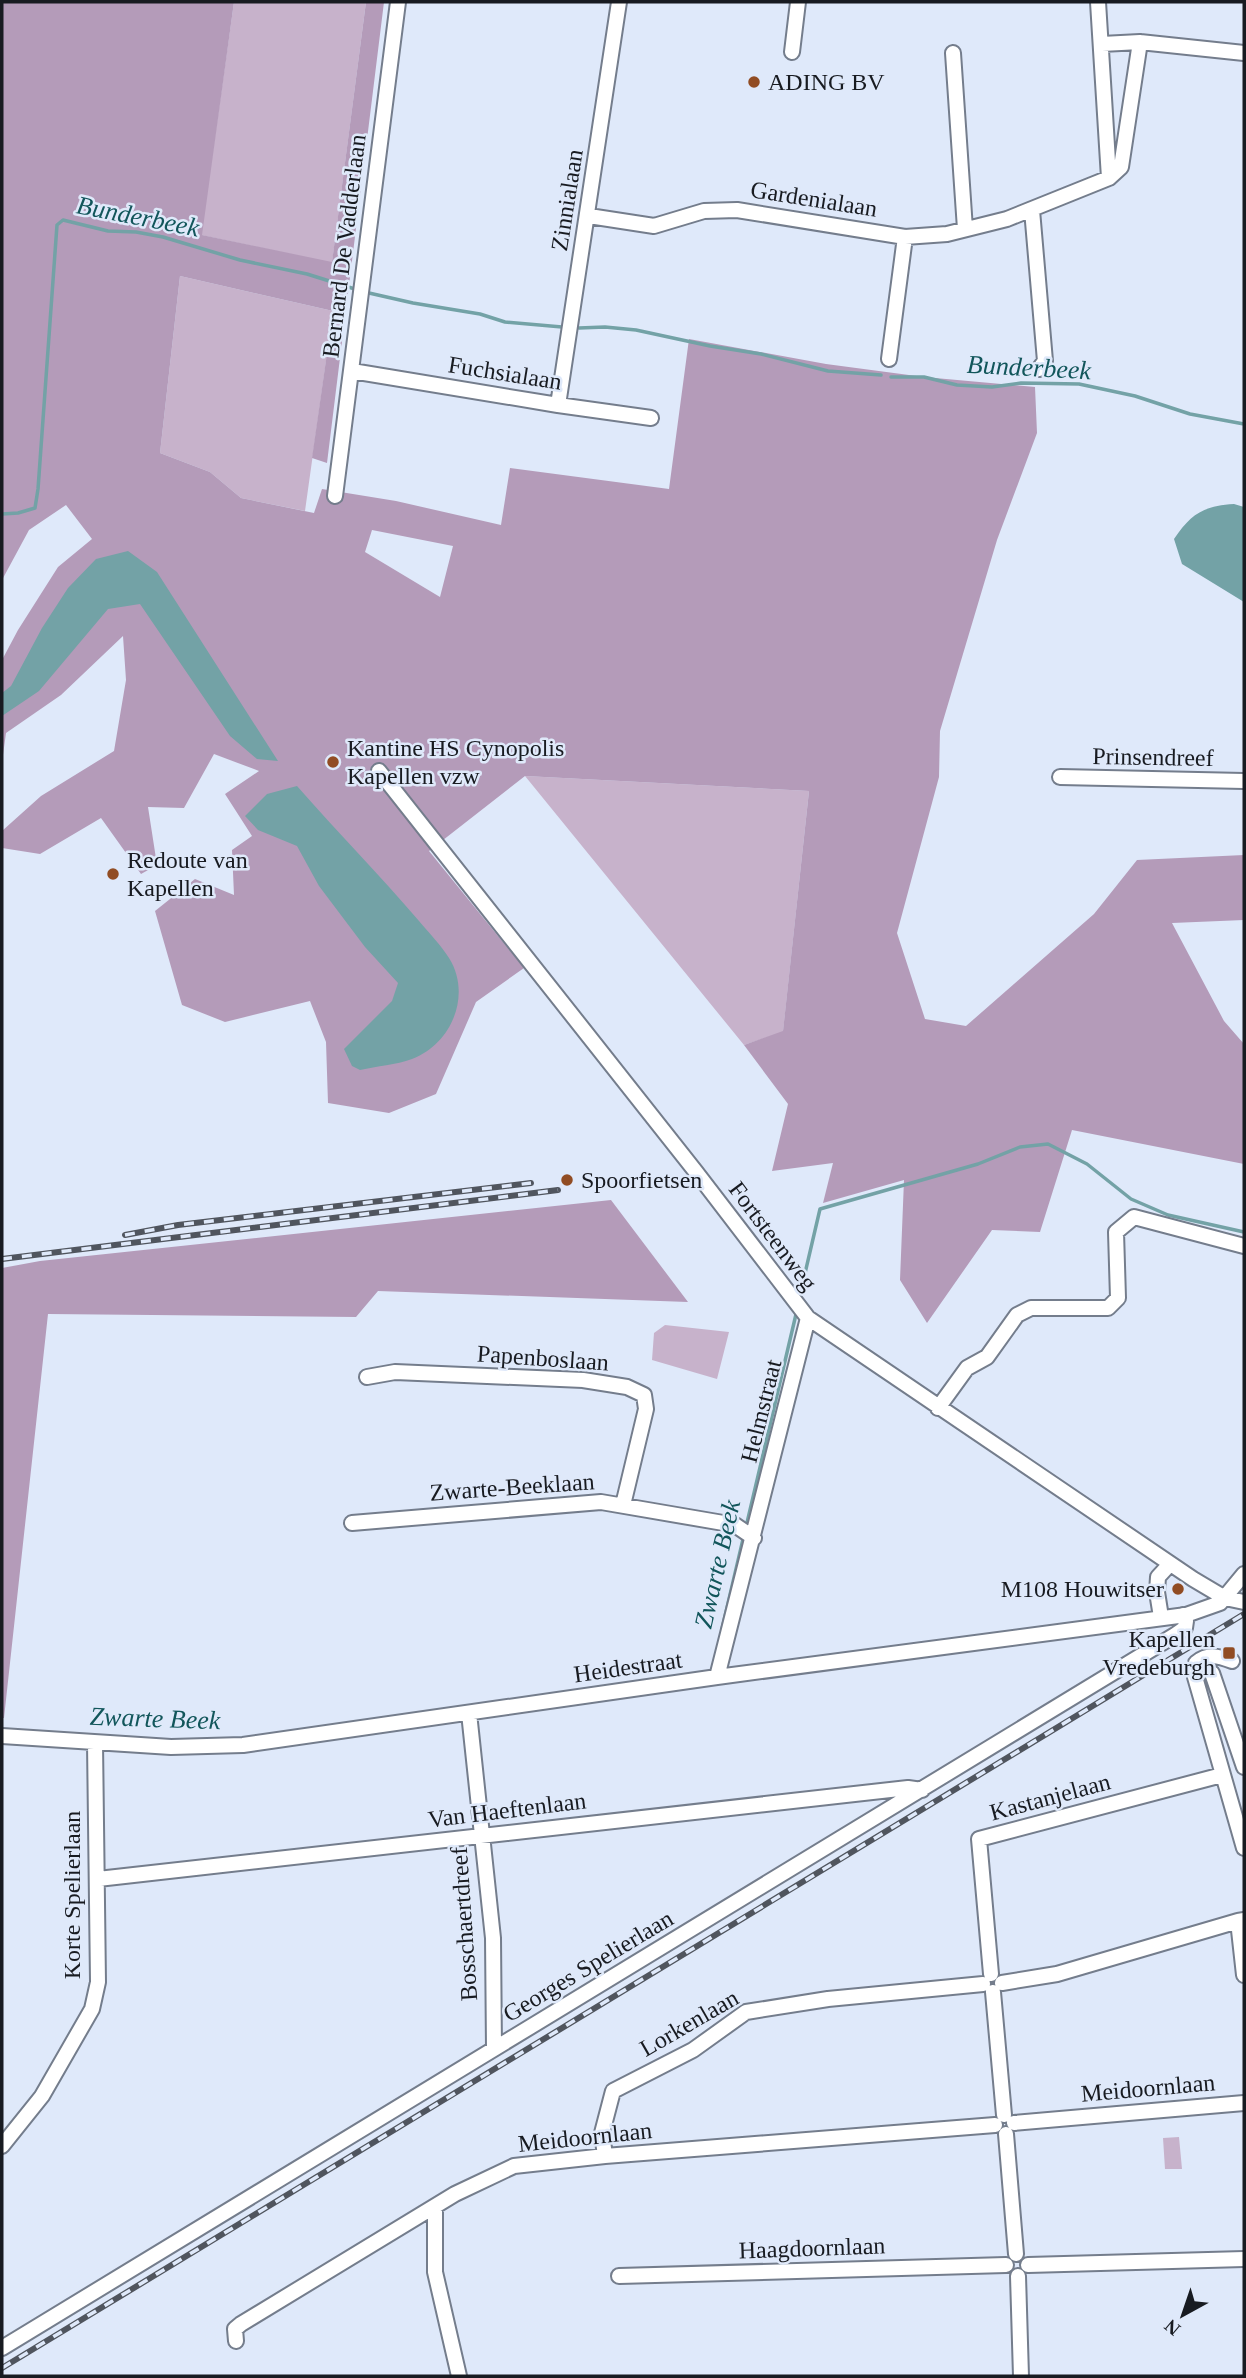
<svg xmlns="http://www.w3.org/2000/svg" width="1246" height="2378" viewBox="0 0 1246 2378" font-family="Georgia,serif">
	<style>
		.green { fill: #c7b2cb }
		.forest { fill: #b49bb9; fill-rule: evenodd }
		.water { fill: #73a2a6 }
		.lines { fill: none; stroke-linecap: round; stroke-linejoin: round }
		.stream { stroke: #73a2a6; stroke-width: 3.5 }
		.minor-casing { stroke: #747d8c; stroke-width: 18 }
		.minor { stroke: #fff; stroke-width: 14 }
		.rail-casing { stroke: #50555e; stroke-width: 6 }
		.rail { stroke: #dfe9fa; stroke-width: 3.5; stroke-dasharray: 10; stroke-linecap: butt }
		.poi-dot { fill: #914c23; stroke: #dfe9fa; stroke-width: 2.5 }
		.labels { text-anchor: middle; stroke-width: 5; stroke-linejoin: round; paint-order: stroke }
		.poi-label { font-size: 24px; fill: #181b21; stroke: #dfe9fa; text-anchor: start }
		.street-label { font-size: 24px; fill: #181b21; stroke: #dfe9fa }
		.water-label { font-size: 26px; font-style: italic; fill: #12565b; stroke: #dfe9fa }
	</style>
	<rect width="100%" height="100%" fill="#dfe9fa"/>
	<!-- green -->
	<path class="green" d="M234,2H366L332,263L201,235Z
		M180,276L333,311L305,511L241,498L210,472L160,453Z
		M525,776L809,791L783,1032L744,1045Z
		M665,1325L729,1332L717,1379L652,1360L654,1333Z
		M1179,2137L1182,2169H1165L1163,2138Z"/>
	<!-- forest -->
	<path class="forest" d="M2,2H234L202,235L332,262L366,2H384L327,463L312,458L333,311L180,276L160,453L210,472L241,498L314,513L322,489L396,501L501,525L510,468L669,489L689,339L826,364L924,377L1035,387L1037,433L997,540L940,731L939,777L897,933L925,1019L966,1026L1094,914L1137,860L1244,855V920L1172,923L1224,1021L1244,1044V1164L1072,1130L1040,1232L992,1230L927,1323L900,1280L904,1180L823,1203L833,1163L772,1171L788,1104L744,1045L783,1031L809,791L525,776L429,851L524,968L476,1002L436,1094L389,1113L328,1103L326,1042L310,1001L225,1022L182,1005L155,911L195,879L234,895L232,850L252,836L225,794L259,771L214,754L184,808L148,807L157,865L141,874L101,818L40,854L2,848V831L41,796L114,751L126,680L123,636L61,695L6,733L2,762V660L18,630L58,567L92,539L66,505L29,530L2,580ZM372,530L453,546L440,597L365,552Z
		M611,1200L688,1302L378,1291L356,1317L48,1314L4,1718H2V1268L40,1261Z"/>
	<!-- water -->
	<path class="water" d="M1234,504L1244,507V602L1182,564L1174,539C1191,514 1203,506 1234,504Z
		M128,551L157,572L278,761L257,759L230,736L140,604L108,609L39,691L2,716V693L11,686L42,628L68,588L96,559Z
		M297,786C337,832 380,875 419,921C429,933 441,945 449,958C472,994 452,1044 412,1059C396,1065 377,1066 360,1070L352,1066L344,1049L392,1001L398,983L365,947L319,886L297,846L258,830L245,816L267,794Z"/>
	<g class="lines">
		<!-- stream -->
		<path class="stream" d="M369,293L413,303L480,314L505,322L562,327
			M579,328L605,327L636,330L710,346L761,354L828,371L881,375
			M891,377H924L957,385L992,387L1021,383L1079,384L1135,396L1190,414L1244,424
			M2,514L18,513L35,508L38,489L57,225L63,220L108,231L136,232L163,237L240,260L307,274L358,290
			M799,1299L820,1209L978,1164L1020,1147L1048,1144L1087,1164L1131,1199L1168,1215L1244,1232
			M746,1527L797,1310
			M722,1629L744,1535"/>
		<!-- minor casing -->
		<g class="minor-casing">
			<path id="minor" d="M1098,2L1109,178
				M1102,44L1140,42L1244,53
				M792,52L798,2
				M953,53L965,229
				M1032,210L1045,361L1039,369
				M589,216L654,226L704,211L737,210L905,237L947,234L1007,219L1109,178L1121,167L1140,42
				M889,359L905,237
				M352,371L558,405L651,418
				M558,405L619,2
				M335,496L398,2
				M379,771L696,1172L808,1318L1193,1579L1225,1598L1244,1602
				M1060,777L1244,781
				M367,1377L395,1372L583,1380L627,1387L644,1395L646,1409L623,1505
				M938,1408L967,1368L987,1357L1017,1315L1031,1308H1108L1118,1298L1116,1232L1134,1217L1244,1246
				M352,1523L601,1502L735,1525L754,1538
				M1161,1617L1157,1592L1158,1577L1170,1564
				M1232,1661C1218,1656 1208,1653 1196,1663L1195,1677L1244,1848
				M1212,1673L1244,1767
				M717,1677L808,1318
				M469,1713L493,1938L494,2049
				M2,1736L171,1747L243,1745L717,1677L1186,1615L1220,1603L1244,1574
				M98,1879L908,1788L922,1790
				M1244,1920L1238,1921L1244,1975
				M991,1974L979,1839L1222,1775
				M1002,1983L1057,1974L1238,1921
				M993,1992L1004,2115
				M1014,2123L1244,2103
				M1006,2134L1016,2254
				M2,2146L42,2096L92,2009L98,1982L95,1743
				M605,2156L602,2133L613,2091L693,2050L746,2012L828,1999L983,1984
				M435,2207V2272L459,2376
				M1028,2265L1244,2259
				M619,2276L1006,2265
				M1018,2276L1021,2376
				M236,2341L235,2329L241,2324L455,2194L514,2166L605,2156L995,2125
				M2,2348L1175,1635L1185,1628L1186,1621L1183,1615"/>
		</g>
		<!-- minor -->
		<use href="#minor" class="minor"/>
		<!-- rail casing -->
		<g class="rail-casing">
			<path id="rail" d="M125,1235L178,1225L531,1183
				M2,1259L558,1190
				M2,2368L1244,1614"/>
		</g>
		<!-- rail -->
		<use href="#rail" class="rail"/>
	</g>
	<!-- markers -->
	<g class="poi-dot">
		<circle cx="754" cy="82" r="7"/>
		<circle cx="333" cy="762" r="7"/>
		<circle cx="113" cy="874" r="7"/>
		<circle cx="567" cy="1180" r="7"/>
		<circle cx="1178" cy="1589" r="7"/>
		<rect x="1222" y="1646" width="14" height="14" rx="3.5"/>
	</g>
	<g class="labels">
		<!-- poi labels -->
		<g class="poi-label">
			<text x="768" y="90">ADING BV</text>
			<text x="347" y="756">Kantine HS Cynopolis<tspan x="347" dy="28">Kapellen vzw</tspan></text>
			<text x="127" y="868">Redoute van<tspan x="127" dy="28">Kapellen</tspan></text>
			<text x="581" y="1188">Spoorfietsen</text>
			<text x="1164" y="1597" text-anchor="end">M108 Houwitser</text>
			<text x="1215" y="1647" text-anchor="end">Kapellen<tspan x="1215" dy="28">Vredeburgh</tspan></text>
		</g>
		<!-- street labels -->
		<g class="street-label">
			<text transform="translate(814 199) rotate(9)" y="8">Gardenialaan</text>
			<text transform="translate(567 200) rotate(-81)" y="8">Zinnialaan</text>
			<text transform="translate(344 246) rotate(-83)" y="8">Bernard De Vadderlaan</text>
			<text transform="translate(505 373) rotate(9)" y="8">Fuchsialaan</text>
			<text transform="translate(1153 757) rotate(1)" y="8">Prinsendreef</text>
			<text transform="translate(773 1236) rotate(53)" y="8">Fortsteenweg</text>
			<text transform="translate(543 1358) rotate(4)" y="8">Papenboslaan</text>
			<text transform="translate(761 1411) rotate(-76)" y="8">Helmstraat</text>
			<text transform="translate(512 1487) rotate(-4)" y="8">Zwarte-Beeklaan</text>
			<text transform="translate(628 1667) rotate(-8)" y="8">Heidestraat</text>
			<text transform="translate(1050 1797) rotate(-15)" y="8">Kastanjelaan</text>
			<text transform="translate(507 1810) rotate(-7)" y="8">Van Haeftenlaan</text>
			<text transform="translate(72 1895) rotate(-90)" y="8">Korte Spelierlaan</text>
			<text transform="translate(464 1924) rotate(-94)" y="8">Bosschaertdreef</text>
			<text transform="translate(588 1966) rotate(-31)" y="8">Georges Spelierlaan</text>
			<text transform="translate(689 2023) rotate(-30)" y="8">Lorkenlaan</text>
			<text transform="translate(1148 2088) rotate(-5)" y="8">Meidoornlaan</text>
			<text transform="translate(585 2137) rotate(-6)" y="8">Meidoornlaan</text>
			<text transform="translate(812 2248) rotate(-2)" y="8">Haagdoornlaan</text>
		</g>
		<!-- water labels -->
		<g class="water-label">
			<text transform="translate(138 216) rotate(11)" y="9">Bunderbeek</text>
			<text transform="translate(1029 367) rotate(3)" y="9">Bunderbeek</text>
			<text transform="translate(717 1564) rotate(-77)" y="9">Zwarte Beek</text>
			<text transform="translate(155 1718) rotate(2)" y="9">Zwarte Beek</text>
		</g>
	</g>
	<!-- border -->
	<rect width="1246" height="2378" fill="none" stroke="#181b21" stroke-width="7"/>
	<!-- north arrow -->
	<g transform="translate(1183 2315) rotate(220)" stroke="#dfe9fa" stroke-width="5" paint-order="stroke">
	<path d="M0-5L12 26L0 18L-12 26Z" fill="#181b21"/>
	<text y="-10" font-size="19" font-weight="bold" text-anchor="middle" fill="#181b21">N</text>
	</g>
</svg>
